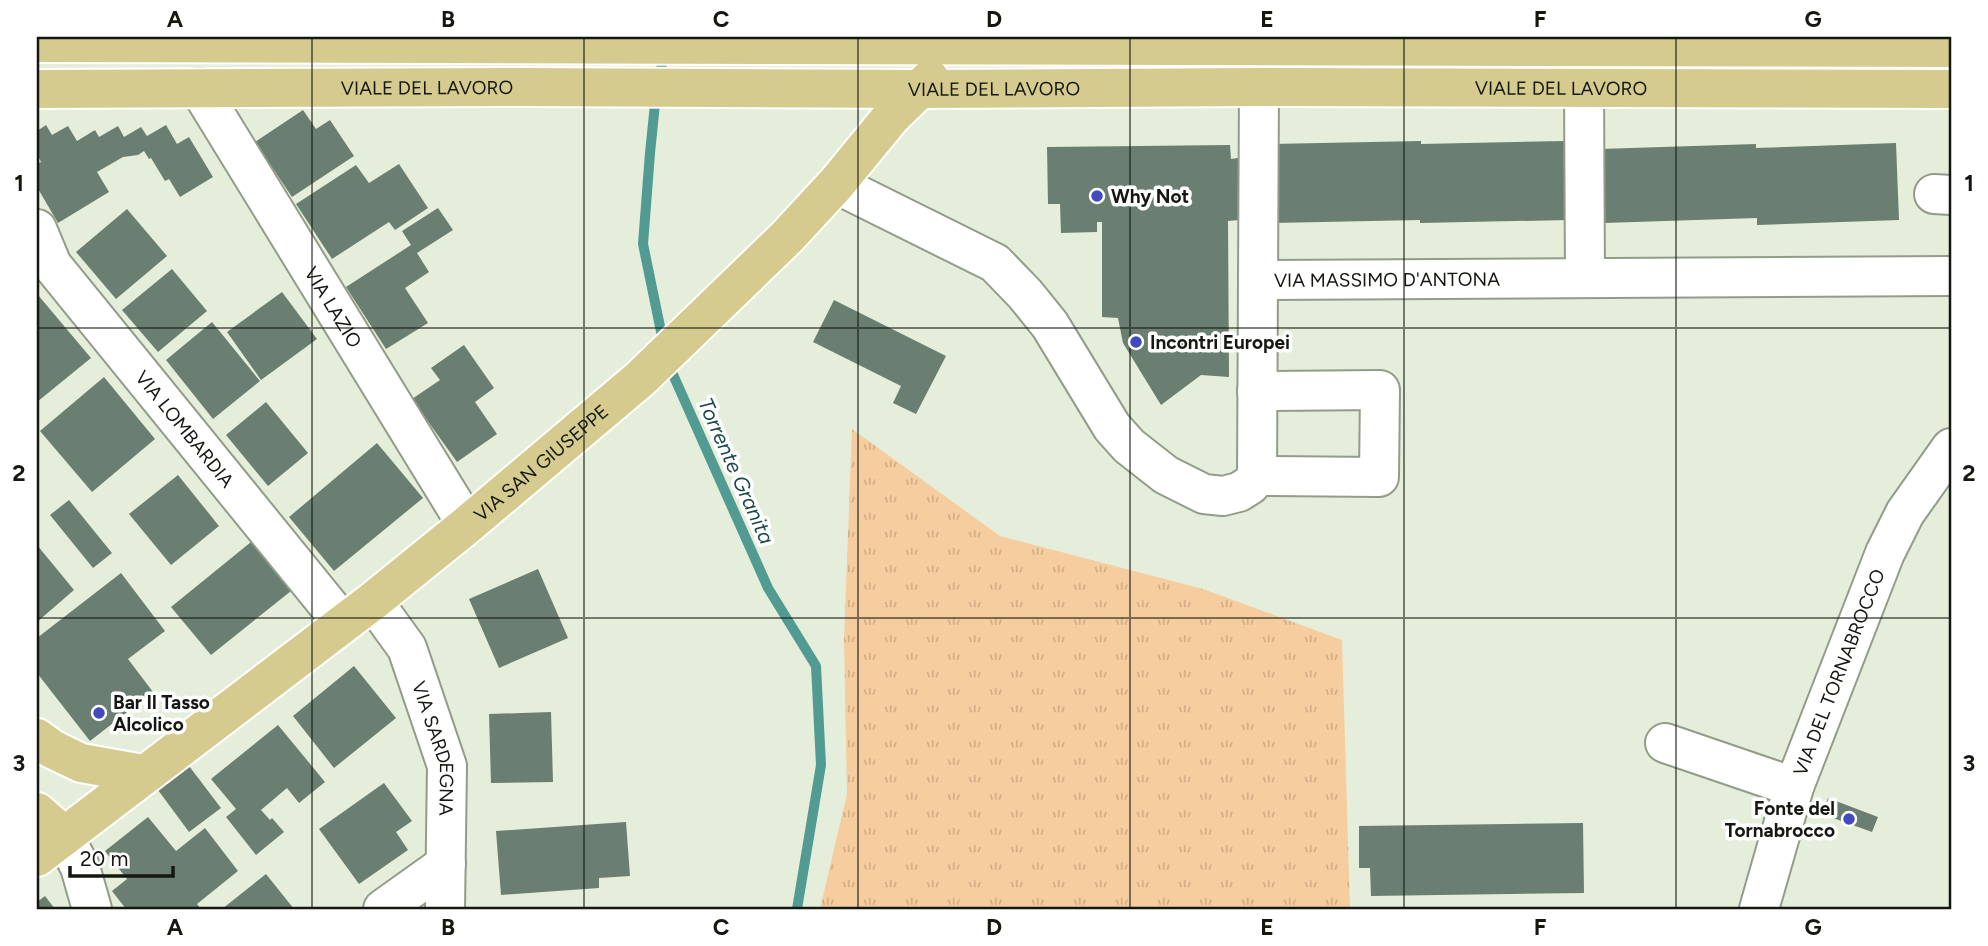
<svg xmlns="http://www.w3.org/2000/svg" width="1988" height="946" viewBox="0 0 1988 946" font-family="Figtree,sans-serif">
	<style>
		.grass { fill: url(#grass-tufts) }
		.lines { fill: none; stroke-linecap: round; stroke-linejoin: round }
		.stream { stroke: #529b92; stroke-width: 10 }
		.building { fill: #6b7e72 }
		.minor-casing { stroke: #939c89; stroke-width: 42 }
		.major-casing { stroke: #fff; stroke-width: 42 }
		.minor { stroke: #fff; stroke-width: 38 }
		.major { stroke: #d6cb8e; stroke-width: 38 }
		.grid { fill: none; stroke: #141811; stroke-width: 2; stroke-opacity: 0.55 }
		.poi-dot { fill: #424abf; stroke: #fff; stroke-width: 2.5 }
		.labels { text-anchor: middle; stroke-width: 7; stroke-linejoin: round; paint-order: stroke }
		.street-label { font-size: 19px; fill: #141811; stroke: #fff }
		.poi-label { font-size: 19px; font-weight: bold; fill: #141811; stroke: #fff; text-anchor: start }
		.water-label { font-size: 21px; font-style: italic; fill: #1b4945; stroke: #fff }
		.neatline { fill: none; stroke: #141811; stroke-width: 2.5 }
		.grid-label { font-size: 23px; text-anchor: middle; font-weight: bold; fill: #141811 }
	</style>
	<defs>
		<pattern id="grass-tufts" width="24" height="20" patternUnits="userSpaceOnUse" patternTransform="scale(1.75)"><rect width="24" height="20" fill="#f6cd9e"/><path d="M3 7l-1-3M5 7V3M7 7l1-3M15 17l-1-3M17 17v-4M19 17l1-3" fill="none" stroke="#d2af87"/></pattern>
	</defs>
	<rect width="100%" height="100%" fill="#e4eeda"/>
	<!-- grass -->
	<path class="grass" d="M852,429L1000,536L1203,589L1342,640L1350,909H820L847,794L844,639Z"/>
	<g class="lines">
		<!-- stream -->
		<path class="stream" d="M664,346L643,244L650,153L656,94L665,50
			M667,361L768,588L816,666L821,765L797,909"/>
	</g>
	<!-- building -->
	<path class="building" d="M303,110L316,129L330,120L354,156L292,197L255,142Z
		M46,125L52,135L68,126L77,141L95,130L99,137L118,126L124,137L141,127L147,136L166,125L177,144L189,137L213,177L180,197L169,179L165,181L151,158L149,159L144,151L138,155L123,157L97,172L109,192L58,223L37,187V164L41,162L37,154V131Z
		M1421,141V144L1566,141L1568,220L1420,223V220L1273,223L1271,144Z
		M1896,143L1899,220L1757,225V218L1604,223L1600,149L1756,144V148Z
		M1230,145L1231,159L1238,158L1239,220L1228,221L1229,377L1201,375L1161,405L1123,343L1118,318L1102,317V222H1097V232L1061,233L1060,204H1048L1047,147Z
		M399,164L428,208L395,230L389,222L332,259L296,204L356,165L369,183Z
		M438,208L453,230L417,253L429,272L405,288L428,323L386,349L346,287L411,245L402,231Z
		M127,209L167,256L116,299L76,252Z
		M172,269L207,311L158,352L122,310Z
		M282,292L317,339L261,380L227,332Z
		M38,295L91,358L37,402V296Z
		M834,300L946,356L916,414L893,403L901,386L813,342Z
		M212,322L260,381L213,419L166,360Z
		M464,345L494,388L475,402L497,434L457,462L412,399L440,380L431,368Z
		M104,377L155,439L92,492L40,431Z
		M266,402L308,453L268,486L226,435Z
		M377,443L423,498L334,571L289,517Z
		M178,475L219,526L171,565L129,514Z
		M69,500L112,553L93,568L50,515Z
		M251,542L291,591L211,655L171,607Z
		M37,545L74,590L37,622Z
		M538,569L568,638L499,668L469,599Z
		M121,573L165,631L128,659L153,692L90,741L37,673V638Z
		M354,666L396,718L334,768L293,716Z
		M551,712L553,782L491,783L489,714Z
		M278,725L325,782L299,803L287,788L261,810L270,820L272,818L284,832L256,855L226,817L236,809L211,779Z
		M189,766L221,808L189,832L158,790Z
		M384,783L412,821L396,832L408,850L359,884L319,829Z
		M1828,798L1878,817L1872,832L1822,814Z
		M148,817L176,851L205,828L238,871L197,904L201,909H126L112,891L127,879L105,851Z
		M626,822L630,876L599,878V888L501,895L496,831Z
		M1583,823L1584,893L1371,896L1370,868H1359V826Z
		M266,874L294,909H222Z
		M45,896L55,909H37V902Z"/>
	<g class="lines">
		<!-- minor casing -->
		<g class="minor-casing">
			<g id="minor">
				<path id="s1" d="M1259,87L1258,280L1951,276"/>
				<path id="s2" d="M199,88L467,525"/>
				<path d="M1584,88L1585,278"/>
				<path d="M836,184L995,263L1025,294L1050,325L1112,427L1129,446L1166,475L1204,494L1223,496L1239,492L1250,485L1257,476L1258,280"/>
				<path d="M1934,194L1951,195"/>
				<path id="s3" d="M37,229L52,265L342,622"/>
				<path d="M1257,476L1379,477L1380,390L1257,391"/>
				<path id="s4" d="M373,601L407,648L447,766L445,909"/>
				<path d="M1665,743L1794,787"/>
				<path d="M64,836L80,867L92,909"/>
				<path d="M383,909L446,864"/>
				<path id="s5" d="M1759,909L1794,787L1885,553L1905,513L1951,448"/>
			</g>
		</g>
		<!-- major casing -->
		<g class="major-casing">
			<g id="major">
				<path d="M37,43L1951,48"/>
				<path id="s6" d="M37,89L522,87L919,89L1259,87L1951,89"/>
				<path d="M37,738L52,749L81,763L143,774"/>
				<path d="M37,812L64,836"/>
				<path id="s7" d="M37,857L373,601L467,525L640,379L787,237L836,184L891,117L930,79"/>
			</g>
		</g>
		<!-- minor -->
		<use href="#minor" class="minor"/>
		<!-- major -->
		<use href="#major" class="major"/>
	</g>
	<!-- grid -->
	<path class="grid" d="M312,37V909M584,37V909M858,37V909M1130,37V909M1404,37V909M1676,37V909M37,328H1951M37,618H1951"/>
	<!-- markers -->
	<g class="poi-dot">
		<circle cx="1097" cy="196" r="7"/>
		<circle cx="1136" cy="342" r="7"/>
		<circle cx="99" cy="713" r="7"/>
		<circle cx="1849" cy="819" r="7"/>
	</g>
	<g class="labels">
		<!-- street labels -->
		<g class="street-label">
			<text dy="7" stroke="none"><textPath href="#s6" startOffset="390">VIALE DEL LAVORO</textPath></text>
			<text dy="7" stroke="none"><textPath href="#s6" startOffset="1524">VIALE DEL LAVORO</textPath></text>
			<text dy="7" stroke="none"><textPath href="#s6" startOffset="957">VIALE DEL LAVORO</textPath></text>
			<text dy="7" stroke="none"><textPath href="#s1" startOffset="322">VIA MASSIMO D'ANTONA</textPath></text>
			<text dy="7" stroke="none"><textPath href="#s2" startOffset="257">VIA LAZIO</textPath></text>
			<text dy="7" stroke="none"><textPath href="#s3" startOffset="250">VIA LOMBARDIA</textPath></text>
			<text dy="7" stroke="none"><textPath href="#s7" startOffset="640">VIA SAN GIUSEPPE</textPath></text>
			<text dy="7" stroke="none"><textPath href="#s5" startOffset="250">VIA DEL TORNABROCCO</textPath></text>
			<text dy="7" stroke="none"><textPath href="#s4" startOffset="163">VIA SARDEGNA</textPath></text>
		</g>
		<!-- poi labels -->
		<g class="poi-label">
			<text x="1111" y="203">Why Not</text>
			<text x="1150" y="349">Incontri Europei</text>
			<text x="113" y="709">Bar Il Tasso<tspan x="113" dy="22">Alcolico</tspan></text>
			<text x="1835" y="815" text-anchor="end">Fonte del<tspan x="1835" dy="22">Tornabrocco</tspan></text>
		</g>
		<!-- water labels -->
		<g class="water-label">
			<text transform="translate(736 471) rotate(66)" y="7">Torrente Granita</text>
		</g>
	</g>
	<!-- border -->
	<rect width="1988" height="946" fill="none" stroke="#ffffff" stroke-width="77"/>
	<!-- scale -->
	<path d="M70 866v10h103v-10" fill="none" stroke="#141811" stroke-width="3.5"/>
	<text x="80" y="866" font-size="21" fill="#141811" stroke="#ffffff" stroke-width="5" paint-order="stroke">20 m</text>
	<rect x="38" y="38" width="1912" height="870" class="neatline"/>
	<g class="grid-label">
		<text x="175" y="27">A</text>
		<text x="448" y="27">B</text>
		<text x="721" y="27">C</text>
		<text x="994" y="27">D</text>
		<text x="1267" y="27">E</text>
		<text x="1540" y="27">F</text>
		<text x="1813" y="27">G</text>
		<text x="19" y="191">1</text>
		<text x="1969" y="191">1</text>
		<text x="19" y="481">2</text>
		<text x="1969" y="481">2</text>
		<text x="19" y="771">3</text>
		<text x="1969" y="771">3</text>
		<text x="175" y="935">A</text>
		<text x="448" y="935">B</text>
		<text x="721" y="935">C</text>
		<text x="994" y="935">D</text>
		<text x="1267" y="935">E</text>
		<text x="1540" y="935">F</text>
		<text x="1813" y="935">G</text>
	</g>
</svg>
